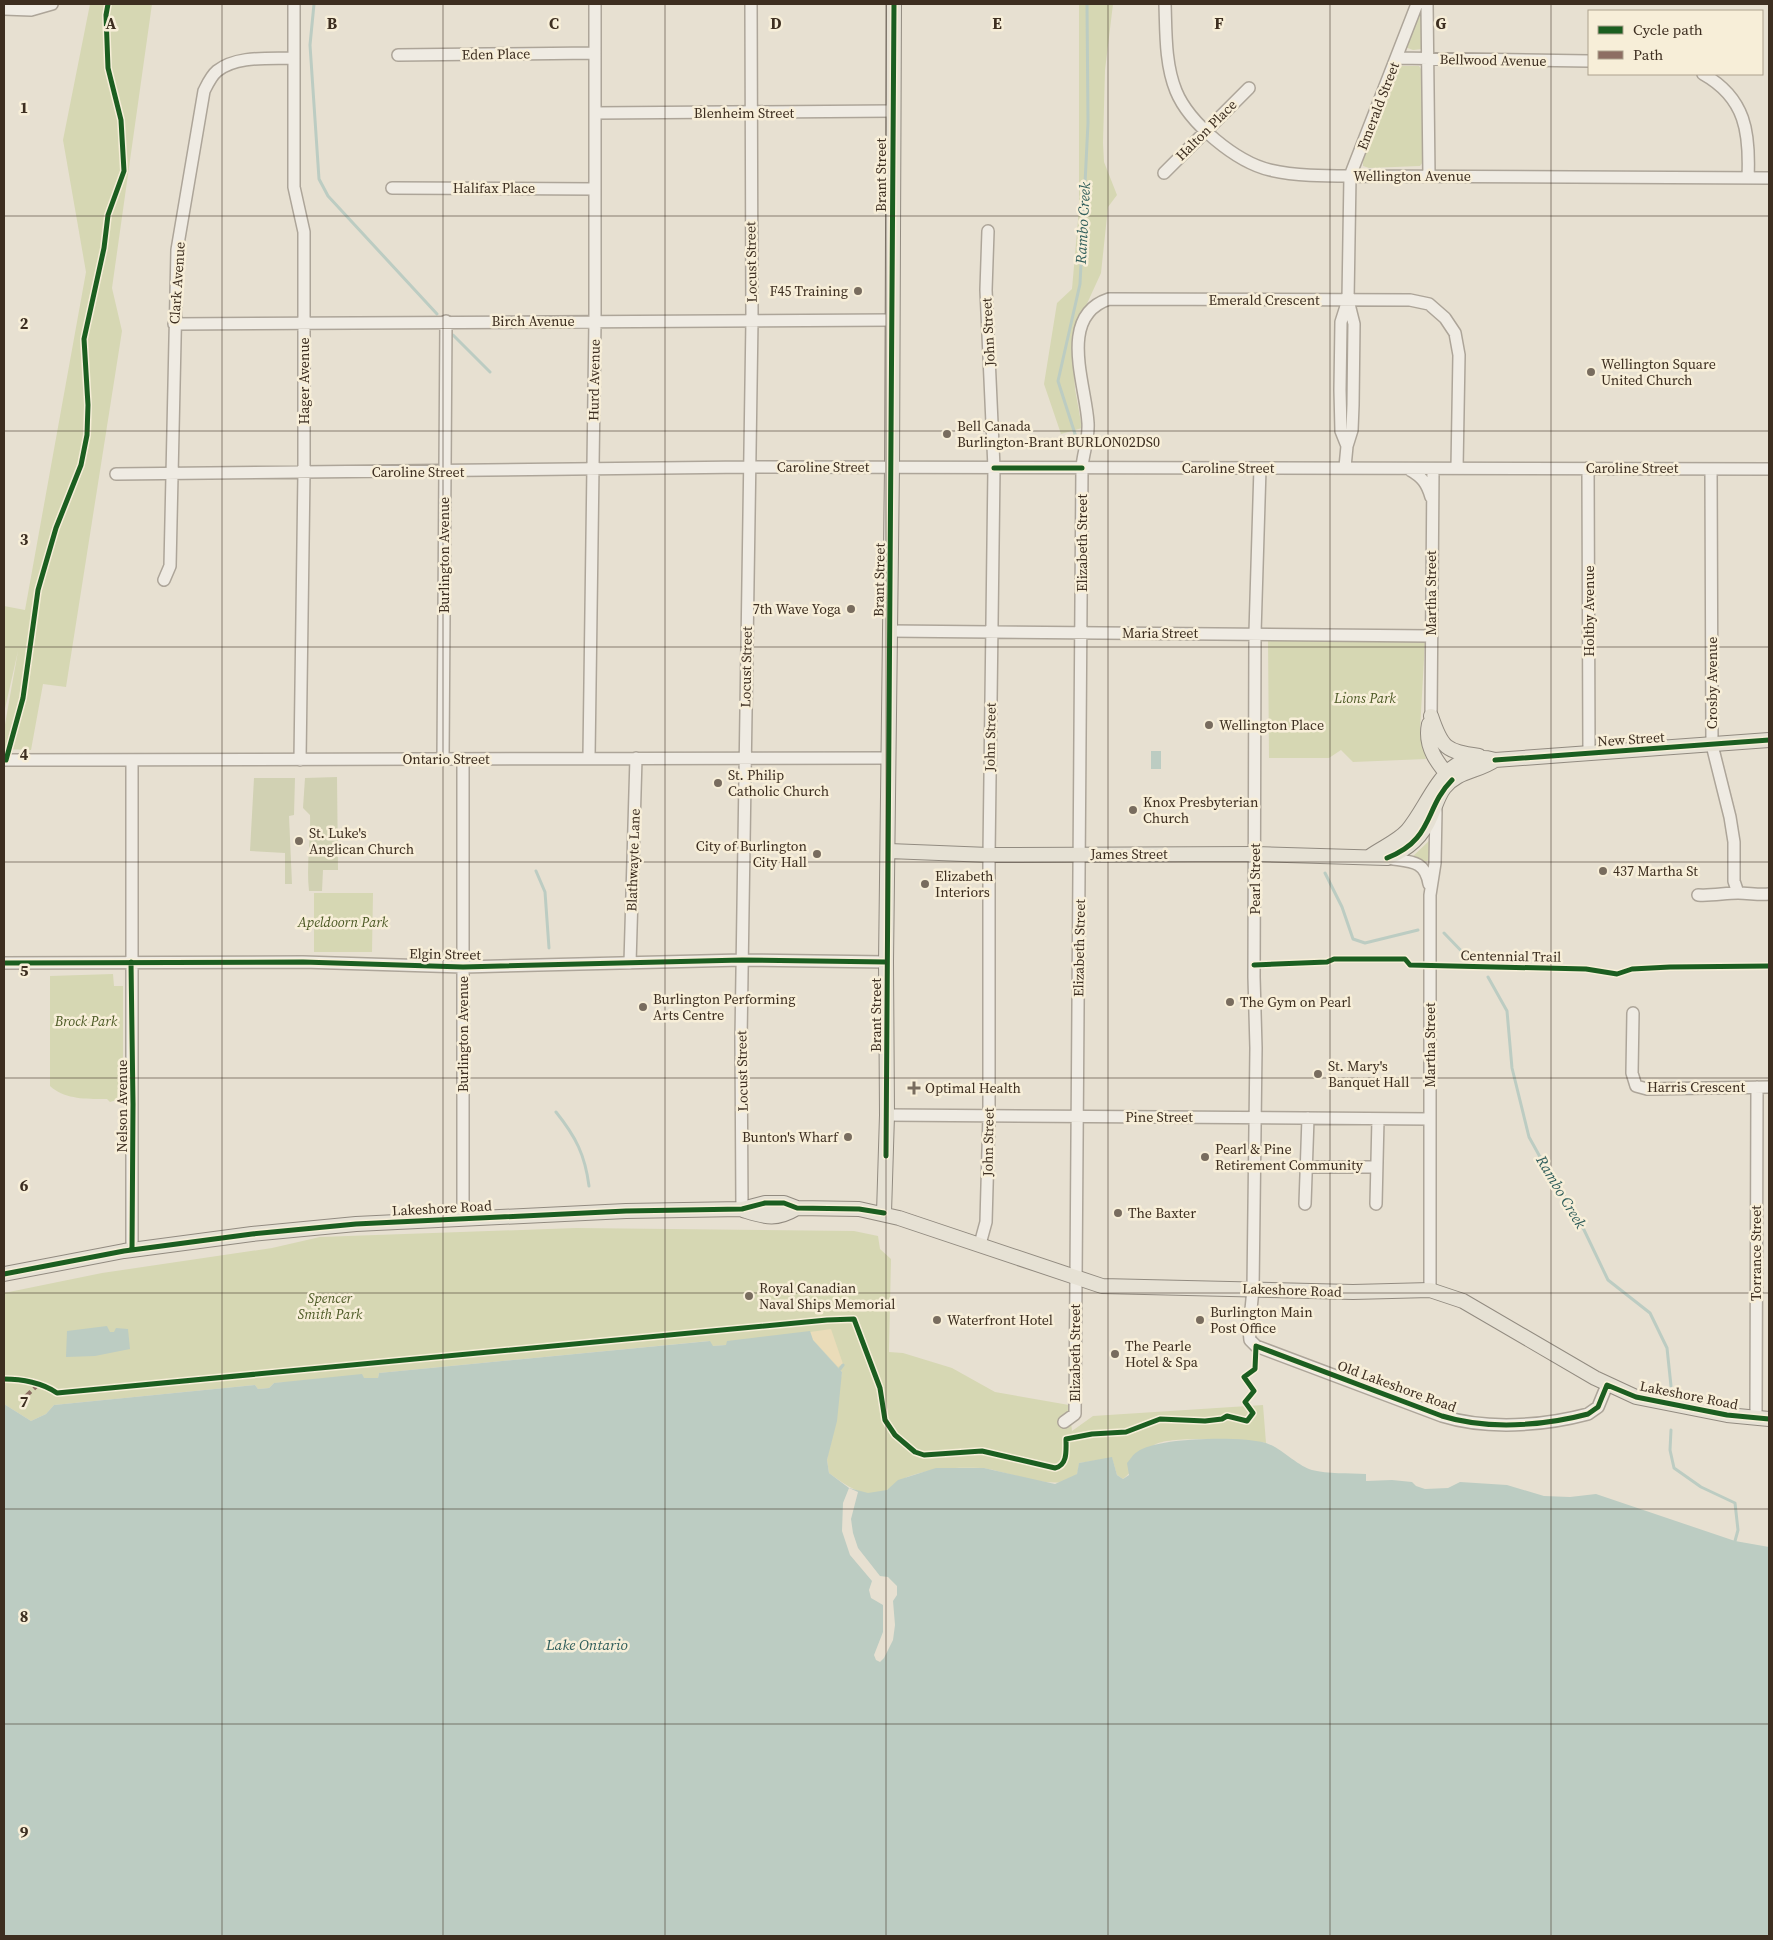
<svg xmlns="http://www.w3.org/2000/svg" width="1773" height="1940" viewBox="0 0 1773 1940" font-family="'Source Serif 4',serif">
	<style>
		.green { fill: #d6d7b3 }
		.sand { fill: #eadcb9 }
		.cemetery { fill: #d1d1b3 }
		.water { fill: #bcccc2 }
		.pier { fill: #e7e0d1 }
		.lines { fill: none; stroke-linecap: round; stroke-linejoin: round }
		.stream { stroke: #bcccc2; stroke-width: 3 }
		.minor-casing { stroke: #ada599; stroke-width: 14 }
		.major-casing { stroke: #928b80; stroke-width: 16 }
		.minor { stroke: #efebe3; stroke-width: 11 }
		.major { stroke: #e6e1d4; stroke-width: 14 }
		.quiet { stroke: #8d6e63; stroke-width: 4; stroke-dasharray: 8 4; stroke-linecap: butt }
		.cycleway-casing { stroke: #f7eed8; stroke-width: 8 }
		.cycleway { stroke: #1b5e20; stroke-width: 5 }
		.grid { fill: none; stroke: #3d2e20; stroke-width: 1; stroke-opacity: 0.55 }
		.poi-dot { fill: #786c5e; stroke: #f7eed8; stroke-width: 2 }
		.labels { text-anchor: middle; stroke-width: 5; stroke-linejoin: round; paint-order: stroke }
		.street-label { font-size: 14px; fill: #3d2e20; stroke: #f7eed8 }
		.poi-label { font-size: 14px; fill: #3d2e20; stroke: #f7eed8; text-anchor: start }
		.park-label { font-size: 14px; font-style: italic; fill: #4d5a26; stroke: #f7eed8 }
		.water-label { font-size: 15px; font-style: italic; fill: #2f5d5a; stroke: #f7eed8 }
		.grid-label { font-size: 16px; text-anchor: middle; font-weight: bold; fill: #3d2e20; stroke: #f7eed8; stroke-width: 5; stroke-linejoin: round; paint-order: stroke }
	</style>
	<rect width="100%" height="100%" fill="#e7e0d1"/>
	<!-- green -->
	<path class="green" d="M90,4H152L112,288L122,331L66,687L43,684L31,750L4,749V730L18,651L4,713V606L25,610L86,272L63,140Z
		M1079,4H1113L1105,70L1103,143L1104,162L1117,195L1108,207L1101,273L1085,308L1073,354L1075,389L1082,428L1061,434L1044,384L1057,303L1072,289L1079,209Z
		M1423,6L1422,49L1413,50L1405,47Z
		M1401,66H1419L1423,72V162L1420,166L1369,168L1363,166V159L1395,71Z
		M1268,640L1425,641L1420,730L1426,759L1353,762L1341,750L1329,758H1269Z
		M1430,840V860L1423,862L1411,858Z
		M314,893H373L372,952H314Z
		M113,974L114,986H123V1098L110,1102L107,1099C89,1099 65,1100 50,1086V976Z
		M576,1228L854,1231L878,1236L880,1249L891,1259L889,1352L903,1353L952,1368L995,1392L1069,1405L1072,1431L1093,1416L1263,1405L1266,1443C1246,1440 1170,1435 1154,1445C1142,1453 1135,1470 1123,1479L1117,1475L1112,1458L1079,1463C1079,1466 1078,1472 1077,1474C1062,1496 1003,1469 981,1468C956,1467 934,1468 910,1476C900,1479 896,1486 887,1490C866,1501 845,1485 829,1473L827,1460L842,1372L813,1340L712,1346L709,1341L379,1373L378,1378L274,1383L269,1388L258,1389L255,1385L54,1405L46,1414L31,1421L4,1404V1293L102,1273L272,1248L320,1237Z"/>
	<!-- sand -->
	<path class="sand" d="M831,1329L843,1364L838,1367L813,1340L810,1332Z"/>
	<!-- cemetery -->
	<path class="cemetery" d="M337,777L338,870H323L322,891H309C306,865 311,841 310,815L303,808L305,778Z
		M254,778H295L294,815L289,816L292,884H285V853L250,851Z"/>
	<!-- water -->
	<path class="water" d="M1151,751H1161V769H1151Z
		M107,1326L110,1332H114L116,1328L128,1329L130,1349L95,1356L66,1357L67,1331Z
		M810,1331L813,1340L842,1372L837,1421L827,1460L829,1473L849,1488L868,1493L887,1490L898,1480L936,1468H984L1055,1484L1077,1474L1079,1463L1112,1457L1117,1475L1123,1479L1129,1475L1127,1463C1130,1460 1133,1454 1137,1452C1157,1437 1242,1436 1266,1443C1281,1448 1299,1467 1312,1470C1328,1474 1348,1473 1366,1474V1481L1392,1480L1412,1482L1416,1486L1425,1489L1448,1488L1460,1482L1507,1485L1544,1496L1570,1497L1596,1494L1735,1541L1769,1547V1936H4V1404L31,1421L46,1414L54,1405L255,1385L258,1389L269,1388L274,1383L362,1374L364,1378H378L379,1373L710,1341L713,1346L726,1345L727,1341Z"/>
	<!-- pier -->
	<path class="pier" d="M849,1488L858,1492L851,1519L853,1533L858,1548L880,1576L888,1577L897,1586V1595L893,1601L895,1625L893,1640L884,1658L880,1662L876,1660L874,1655L883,1632V1605L871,1598L869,1590L872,1581L850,1555L842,1531L843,1503Z"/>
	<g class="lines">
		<!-- stream -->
		<path class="stream" d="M314,4L310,45L319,179L328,196L437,314
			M453,335L490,372
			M1076,437L1058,381L1080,284L1088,123L1087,4
			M536,871L545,892L549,948
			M1325,873L1342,907L1353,939L1365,943L1418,930
			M1444,933L1471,961
			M1488,977L1507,1011L1512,1068L1529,1137L1555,1184L1574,1209L1608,1280L1650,1313L1667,1348L1671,1386
			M556,1112C576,1137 585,1155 589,1186
			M840,1369L843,1365
			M1671,1430L1670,1450L1674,1468L1701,1487L1735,1503L1738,1530L1735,1541"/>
		<!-- minor casing -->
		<g class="minor-casing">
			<path id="minor" d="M294,4V187L304,232V472L300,760
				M1165,4C1166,32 1165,64 1176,91C1189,123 1236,162 1270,170C1296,176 1324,176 1350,176L1769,178
				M1427,4L1429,176
				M4,9L31,10L52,4
				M398,55L595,53
				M1396,58L1589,61
				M1703,74C1746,98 1750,133 1748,178
				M595,113L893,111
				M1164,173L1249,88
				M392,188L595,189
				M174,324L892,320
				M1347,446L1341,431L1340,390L1341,322L1348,300L1350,176L1417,4
				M1345,467L1347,446L1352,430L1353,405L1354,324L1348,300
				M1260,468L1255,633L1254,977L1256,1048L1253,1289L1249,1330L1250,1340L1256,1346L1442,1416C1487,1430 1543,1426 1588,1414L1598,1407L1607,1385
				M1588,468L1589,754
				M1711,469L1712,745L1730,817L1734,842V881L1738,893
				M1410,470C1422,477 1427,483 1431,497
				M116,474L748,467L1769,469
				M164,580L170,566L177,250L204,91C207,85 211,76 217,71C237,55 270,59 294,58
				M889,631L1431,636
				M1431,716L1433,469
				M589,757L595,321V4
				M443,759L446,321
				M4,760L889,758
				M1387,858C1409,862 1425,859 1429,884
				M1698,895C1712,896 1725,893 1738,893C1749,893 1758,895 1769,894
				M4,963L303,962L463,967L742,960L886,962
				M630,963L636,758
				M1633,1013L1632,1073L1636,1086L1647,1089L1769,1087
				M887,1115L1430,1119
				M1305,1167H1376
				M1305,1204L1308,1118
				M1376,1204L1378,1119
				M742,1209L741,1039L752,320L751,4
				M463,1219V760
				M980,1244L986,1222L989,1115V855L994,468L986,290L988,231
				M132,1250V761
				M1430,1290V895L1435,863L1436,810
				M1756,1418L1757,1087
				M1064,1422L1075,1414L1082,468C1083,452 1089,440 1088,423C1086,385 1057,316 1109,299L1410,300L1429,304L1445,318L1455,333L1459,355L1457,468"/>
		</g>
		<!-- major casing -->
		<g class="major-casing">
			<path id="major" d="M1431,716C1442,749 1446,751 1479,756
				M1429,724C1424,747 1438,764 1452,780
				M889,851L989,855L1255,854L1387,858C1407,850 1423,836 1431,816C1435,807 1438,796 1444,788C1458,770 1478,772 1495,760
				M1369,857C1381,848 1397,842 1407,831C1432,802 1444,746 1495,760L1769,740
				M743,1210C766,1217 775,1221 797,1208
				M884,1213L887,1115L886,962L892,467L894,4
				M4,1274L124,1251L252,1234L356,1224L626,1211L742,1209L765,1203H784L797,1208L859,1209L899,1218L1102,1286L1353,1292L1430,1290L1463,1301L1595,1378L1636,1397L1727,1415L1769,1419"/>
		</g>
		<!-- minor -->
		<use href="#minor" class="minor"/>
		<!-- major -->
		<use href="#major" class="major"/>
		<!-- quiet -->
		<path class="quiet" d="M25,1397L40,1383"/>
		<!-- cycleway casing -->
		<g class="cycleway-casing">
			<path id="cycleway" d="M994,468H1082
				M6,760L23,698L38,590L56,528L81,465L87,435L88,405L84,339L104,248L108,215L124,171L121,120L108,68L106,15L108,4
				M1495,760L1769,740
				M1387,858C1434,840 1424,808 1452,780
				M131,962L133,1104L132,1250
				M4,963L303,962L463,967L742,960L886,962
				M1254,965L1327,962L1334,959H1405L1410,965L1586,969L1617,974L1632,969L1670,967L1769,966
				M886,1156L894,4
				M4,1274L124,1251L252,1234L356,1224L626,1211L742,1209L765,1203H784L797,1208L859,1209L884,1213
				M4,1379C22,1379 43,1383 57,1393L827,1320L854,1319L880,1388L885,1420L895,1435L915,1452L924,1455L982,1451L1055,1468C1068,1465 1066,1450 1066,1439L1092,1434L1126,1432L1160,1419L1205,1421L1222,1419L1227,1416L1247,1421L1253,1413L1245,1402L1254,1391L1244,1377L1255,1369L1256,1346L1442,1416C1487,1430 1543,1426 1588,1414L1598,1407L1607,1385L1636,1397L1727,1415L1769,1419"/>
		</g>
		<!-- cycleway -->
		<use href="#cycleway" class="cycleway"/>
	</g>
	<!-- grid -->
	<path class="grid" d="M222,4V1936M443,4V1936M665,4V1936M886,4V1936M1108,4V1936M1330,4V1936M1551,4V1936M4,216H1769M4,431H1769M4,647H1769M4,862H1769M4,1078H1769M4,1293H1769M4,1509H1769M4,1724H1769"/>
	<!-- markers -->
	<g class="poi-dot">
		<circle cx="858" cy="291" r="5"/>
		<circle cx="1591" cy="372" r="5"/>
		<circle cx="947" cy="434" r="5"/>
		<circle cx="851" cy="609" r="5"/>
		<circle cx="1209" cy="725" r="5"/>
		<circle cx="718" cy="783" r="5"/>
		<circle cx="1133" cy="810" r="5"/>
		<circle cx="299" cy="841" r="5"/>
		<circle cx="817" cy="854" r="5"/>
		<circle cx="1603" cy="871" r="5"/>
		<circle cx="925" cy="884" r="5"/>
		<circle cx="1230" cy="1002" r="5"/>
		<circle cx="643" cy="1007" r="5"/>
		<circle cx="1318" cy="1074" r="5"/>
		<path d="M911.5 1080.5h5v5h5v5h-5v5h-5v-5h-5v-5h5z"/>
		<circle cx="848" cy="1137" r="5"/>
		<circle cx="1205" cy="1157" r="5"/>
		<circle cx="1118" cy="1213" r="5"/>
		<circle cx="749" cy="1296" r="5"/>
		<circle cx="937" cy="1320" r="5"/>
		<circle cx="1200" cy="1320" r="5"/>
		<circle cx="1115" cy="1354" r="5"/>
	</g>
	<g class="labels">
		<!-- street labels -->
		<g class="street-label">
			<text transform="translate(496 54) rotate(-1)" y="5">Eden Place</text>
			<text transform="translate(1493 60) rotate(1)" y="5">Bellwood Avenue</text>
			<text transform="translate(1378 106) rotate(-69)" y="5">Emerald Street</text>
			<text x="744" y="118">Blenheim Street</text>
			<text transform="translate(1206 130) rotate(-45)" y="5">Halton Place</text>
			<text transform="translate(881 175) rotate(-90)" y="5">Brant Street</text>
			<text x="1412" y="181">Wellington Avenue</text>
			<text x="494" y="193">Halifax Place</text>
			<text transform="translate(751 262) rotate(-91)" y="5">Locust Street</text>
			<text transform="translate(177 283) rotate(-86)" y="5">Clark Avenue</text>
			<text x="1264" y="305">Emerald Crescent</text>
			<text x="533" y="326">Birch Avenue</text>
			<text transform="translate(988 332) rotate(-93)" y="5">John Street</text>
			<text transform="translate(594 380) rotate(-89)" y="5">Hurd Avenue</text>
			<text transform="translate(304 381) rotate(-90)" y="5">Hager Avenue</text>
			<text x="823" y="472">Caroline Street</text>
			<text x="1228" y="473">Caroline Street</text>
			<text x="1632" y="473">Caroline Street</text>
			<text x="418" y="477">Caroline Street</text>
			<text transform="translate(1082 543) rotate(-90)" y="5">Elizabeth Street</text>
			<text transform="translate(444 555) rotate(-90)" y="5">Burlington Avenue</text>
			<text transform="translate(879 580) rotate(-89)" y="5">Brant Street</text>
			<text transform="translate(1431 593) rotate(-90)" y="5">Martha Street</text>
			<text transform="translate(1589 611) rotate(-90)" y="5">Holtby Avenue</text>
			<text x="1160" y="638">Maria Street</text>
			<text transform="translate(746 667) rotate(-89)" y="5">Locust Street</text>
			<text transform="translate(1712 683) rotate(-90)" y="5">Crosby Avenue</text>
			<text transform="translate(990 737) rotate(-89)" y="5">John Street</text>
			<text transform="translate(1631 739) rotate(-4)" y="5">New Street</text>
			<text x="446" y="764">Ontario Street</text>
			<text x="1129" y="859">James Street</text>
			<text transform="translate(633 860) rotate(-88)" y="5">Blathwayte Lane</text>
			<text transform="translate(1255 879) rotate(-90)" y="5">Pearl Street</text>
			<text transform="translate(1079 948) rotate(-89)" y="5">Elizabeth Street</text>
			<text transform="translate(445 954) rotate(1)" y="5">Elgin Street</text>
			<text transform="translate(1511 956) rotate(1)" y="5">Centennial Trail</text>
			<text transform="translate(876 1015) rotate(-90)" y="5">Brant Street</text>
			<text transform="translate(463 1034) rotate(-90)" y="5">Burlington Avenue</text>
			<text transform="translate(1430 1045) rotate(-90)" y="5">Martha Street</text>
			<text transform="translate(742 1071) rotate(-91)" y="5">Locust Street</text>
			<text x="1696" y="1092">Harris Crescent</text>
			<text transform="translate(122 1106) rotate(-90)" y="5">Nelson Avenue</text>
			<text x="1159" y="1122">Pine Street</text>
			<text transform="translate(988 1142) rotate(-89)" y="5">John Street</text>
			<text transform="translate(442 1208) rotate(-3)" y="5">Lakeshore Road</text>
			<text transform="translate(1756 1253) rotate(-90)" y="5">Torrance Street</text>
			<text transform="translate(1292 1290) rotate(2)" y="5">Lakeshore Road</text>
			<text transform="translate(1075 1353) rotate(-90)" y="5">Elizabeth Street</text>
			<text transform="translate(1397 1386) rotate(20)" y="5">Old Lakeshore Road</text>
			<text transform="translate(1689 1395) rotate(11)" y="5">Lakeshore Road</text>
		</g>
		<!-- poi labels -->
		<g class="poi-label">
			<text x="848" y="296" text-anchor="end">F45 Training</text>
			<text x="1601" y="369">Wellington Square<tspan x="1601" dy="16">United Church</tspan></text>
			<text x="957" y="431">Bell Canada<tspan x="957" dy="16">Burlington-Brant BURLON02DS0</tspan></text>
			<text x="841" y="614" text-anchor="end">7th Wave Yoga</text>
			<text x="1219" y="730">Wellington Place</text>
			<text x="728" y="780">St. Philip<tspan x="728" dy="16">Catholic Church</tspan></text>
			<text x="1143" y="807">Knox Presbyterian<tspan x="1143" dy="16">Church</tspan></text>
			<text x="309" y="838">St. Luke's<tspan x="309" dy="16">Anglican Church</tspan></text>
			<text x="807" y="851" text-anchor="end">City of Burlington<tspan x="807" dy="16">City Hall</tspan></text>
			<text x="1613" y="876">437 Martha St</text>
			<text x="935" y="881">Elizabeth<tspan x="935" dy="16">Interiors</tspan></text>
			<text x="653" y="1004">Burlington Performing<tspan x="653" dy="16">Arts Centre</tspan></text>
			<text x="1240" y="1007">The Gym on Pearl</text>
			<text x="1328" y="1071">St. Mary's<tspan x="1328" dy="16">Banquet Hall</tspan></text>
			<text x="925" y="1093">Optimal Health</text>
			<text x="838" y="1142" text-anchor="end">Bunton's Wharf</text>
			<text x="1215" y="1154">Pearl &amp; Pine<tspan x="1215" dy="16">Retirement Community</tspan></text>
			<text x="1128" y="1218">The Baxter</text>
			<text x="759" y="1293">Royal Canadian<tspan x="759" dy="16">Naval Ships Memorial</tspan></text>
			<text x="1210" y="1317">Burlington Main<tspan x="1210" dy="16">Post Office</tspan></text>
			<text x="947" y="1325">Waterfront Hotel</text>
			<text x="1125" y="1351">The Pearle<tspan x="1125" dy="16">Hotel &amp; Spa</tspan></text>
		</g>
		<!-- park labels -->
		<g class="park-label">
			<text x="1365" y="703">Lions Park</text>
			<text x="343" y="927">Apeldoorn Park</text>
			<text x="86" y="1026">Brock Park</text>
			<text x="330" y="1303">Spencer<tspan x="330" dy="16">Smith Park</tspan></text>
		</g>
		<!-- water labels -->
		<g class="water-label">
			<text transform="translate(1083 223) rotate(-87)" y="5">Rambo Creek</text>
			<text transform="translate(1561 1192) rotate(59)" y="5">Rambo Creek</text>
			<text x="587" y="1650">Lake Ontario</text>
		</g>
	</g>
	<g class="grid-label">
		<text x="111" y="29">A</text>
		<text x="332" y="29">B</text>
		<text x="554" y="29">C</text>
		<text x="776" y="29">D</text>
		<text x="997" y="29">E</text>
		<text x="1219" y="29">F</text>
		<text x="1441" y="29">G</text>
		<text x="24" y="113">1</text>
		<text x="24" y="329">2</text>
		<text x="24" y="545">3</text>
		<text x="24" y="760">4</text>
		<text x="24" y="976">5</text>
		<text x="24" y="1191">6</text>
		<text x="24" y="1407">7</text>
		<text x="24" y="1622">8</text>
		<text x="24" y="1838">9</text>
	</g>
	<!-- border -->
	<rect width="1773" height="1940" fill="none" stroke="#3d2e20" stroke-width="10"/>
	<!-- legend -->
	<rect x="1588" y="10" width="175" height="65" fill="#f7eed8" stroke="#ada18e"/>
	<rect x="1598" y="26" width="25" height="8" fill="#1b5e20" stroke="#ada18e"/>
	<text x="1633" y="35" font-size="15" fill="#3d2e20">Cycle path</text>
	<rect x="1598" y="51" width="25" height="8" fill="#8d6e63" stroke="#ada18e"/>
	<text x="1633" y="60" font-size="15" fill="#3d2e20">Path</text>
</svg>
